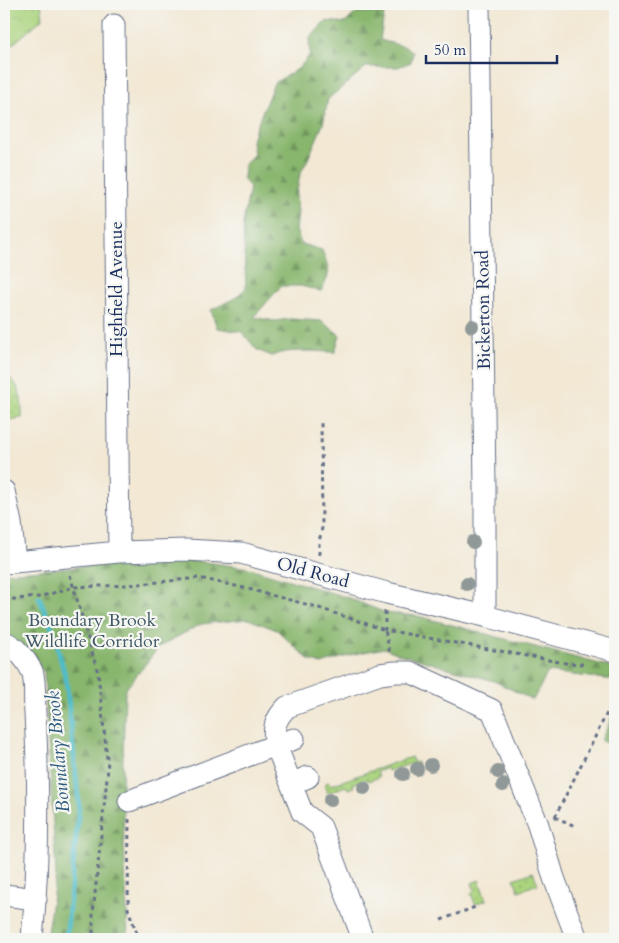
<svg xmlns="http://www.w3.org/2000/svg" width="619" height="943" viewBox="0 0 619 943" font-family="Cardo,serif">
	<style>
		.grass { fill: url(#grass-dots); stroke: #63826e }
		.forest { fill: url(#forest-firs); stroke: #527266 }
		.park { fill: url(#park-crowns); stroke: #63826e }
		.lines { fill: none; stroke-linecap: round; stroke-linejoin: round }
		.stream { stroke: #4fbcc9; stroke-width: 5 }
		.minor-casing { stroke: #667087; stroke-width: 23 }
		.path { stroke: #667087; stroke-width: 3; stroke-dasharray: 4 4; stroke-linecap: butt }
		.minor { stroke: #fff; stroke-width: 21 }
		.tree { fill: #909998 }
		.labels { text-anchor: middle; stroke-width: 4.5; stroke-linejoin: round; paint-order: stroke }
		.street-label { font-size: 18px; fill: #1b2f5e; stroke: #f6f6f2 }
		.park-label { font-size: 18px; fill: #3f5866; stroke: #f6f6f2 }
		.water-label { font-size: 19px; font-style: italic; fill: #2b597e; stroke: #f6f6f2 }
	</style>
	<defs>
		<pattern id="grass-dots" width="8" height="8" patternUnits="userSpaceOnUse" patternTransform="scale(1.25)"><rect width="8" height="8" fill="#abd47e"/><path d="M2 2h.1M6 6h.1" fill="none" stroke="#93b66f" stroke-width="1.8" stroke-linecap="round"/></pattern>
		<pattern id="forest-firs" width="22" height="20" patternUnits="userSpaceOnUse" patternTransform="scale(1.25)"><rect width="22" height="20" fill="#88b66d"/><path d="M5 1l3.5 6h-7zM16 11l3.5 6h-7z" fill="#6e945d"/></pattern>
		<pattern id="park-crowns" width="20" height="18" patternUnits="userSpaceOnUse" patternTransform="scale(1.25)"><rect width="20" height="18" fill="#abd47e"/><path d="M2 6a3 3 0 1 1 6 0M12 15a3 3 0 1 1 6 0" fill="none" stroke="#93b66f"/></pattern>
	</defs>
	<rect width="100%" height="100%" fill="#f6f6f2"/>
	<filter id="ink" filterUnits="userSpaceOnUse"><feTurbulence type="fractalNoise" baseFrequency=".02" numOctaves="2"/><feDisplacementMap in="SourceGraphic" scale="10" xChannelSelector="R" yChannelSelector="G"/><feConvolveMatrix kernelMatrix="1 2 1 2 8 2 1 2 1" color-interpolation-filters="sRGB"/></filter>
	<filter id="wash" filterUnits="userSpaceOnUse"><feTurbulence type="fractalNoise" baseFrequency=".0096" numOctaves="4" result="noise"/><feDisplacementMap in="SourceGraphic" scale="20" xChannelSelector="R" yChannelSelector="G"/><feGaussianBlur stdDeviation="1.12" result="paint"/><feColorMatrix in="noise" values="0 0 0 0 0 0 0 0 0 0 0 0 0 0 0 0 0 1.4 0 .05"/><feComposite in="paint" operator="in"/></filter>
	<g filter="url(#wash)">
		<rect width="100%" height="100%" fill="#f2e8d4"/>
		<!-- grass -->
		<path class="grass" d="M4,375C22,382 22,402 22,418L8,420L4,422Z
			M411,757L414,763L417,762L418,764L412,766L410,764L388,771L386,768L377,772L379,777L368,781L366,779L353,784L354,787L348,789L346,786L327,793L324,784L329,782L331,785Z
			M533,872L538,884L519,891L514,879Z
			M479,880L486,900L475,904L471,893L475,891L472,883Z"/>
		<!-- forest -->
		<path class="forest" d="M357,12L384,14L380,40L406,47L413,52L411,62L398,67H366L328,99L323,124L308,159L300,174L296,197L298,212L296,230L301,244L322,250C329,269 332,272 321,291L301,286H281L254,317L274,321L290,319L321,321L340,335L335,352C318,352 287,348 272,356L257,350L242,332L217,328L211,310L235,298L246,288L243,223L250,187L243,179L244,165L254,154L252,141L255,130L274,83L298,69L310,55L309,39L326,21L345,23Z
			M197,561L249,568L349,598L386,613L418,616L615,668V680L548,672L533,700L494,681L402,655L384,648L354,654L321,664L309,660L277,630L248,619L201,624L159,647L125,690L122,792L128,939H46L56,874L44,672L19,644L4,635V573L127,563Z
			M615,709V746L601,741Z"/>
		<!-- park -->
		<path class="park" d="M4,4H41L43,18L4,52Z"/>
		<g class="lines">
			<!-- stream -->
			<path class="stream" d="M39,597L53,631L66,679L79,805L66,939"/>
		</g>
	</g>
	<g filter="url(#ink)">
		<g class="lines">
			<!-- minor casing -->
			<g class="minor-casing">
				<path id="minor" d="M479,4L485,490V616
					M114,25L119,552
					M4,491L11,523L15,561
					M4,563L119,552L186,550L241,553L387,593L485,616L615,651
					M4,642C15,645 27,661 32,671C36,680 34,703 35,713C39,788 39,865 32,939
					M294,739L276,745L302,812L321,827L363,939
					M291,784L308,777
					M129,801L276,745C272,729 275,719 287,707L380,674L395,672H410L492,710L538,825L554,878L577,939
					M4,895L36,899"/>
			</g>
			<!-- path -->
			<path class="path" d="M319,555V542L322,528L321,421
				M70,575L98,673L108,768L93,913V939
				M4,600L39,597L74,587L129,585L199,578L240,587L313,606L385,630L390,654
				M385,611V630L565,663L584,664
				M4,613L6,625
				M555,817L615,697
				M555,817L575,826
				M129,819L128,909L139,939
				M441,920L478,906"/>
			<!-- minor -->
			<use href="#minor" class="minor"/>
		</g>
		<!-- trees -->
		<g class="tree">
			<circle cx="472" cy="326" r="7"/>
			<circle cx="473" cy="542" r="7"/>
			<circle cx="467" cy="584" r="7"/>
			<circle cx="431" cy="765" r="7"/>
			<circle cx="417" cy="769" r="7"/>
			<circle cx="498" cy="772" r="7"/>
			<circle cx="403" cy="774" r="7"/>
			<circle cx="503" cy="785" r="7"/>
			<circle cx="364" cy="788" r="7"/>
			<circle cx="330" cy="800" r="7"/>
		</g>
	</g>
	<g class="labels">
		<!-- street labels -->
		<g class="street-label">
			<text transform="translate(116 289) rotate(-90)" y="6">Highfield Avenue</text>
			<text transform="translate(483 310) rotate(-91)" y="6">Bickerton Road</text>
			<text transform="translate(313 572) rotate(15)" y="6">Old Road</text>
		</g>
		<!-- park labels -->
		<g class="park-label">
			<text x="92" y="626">Boundary Brook<tspan x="92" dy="21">Wildlife Corridor</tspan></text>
		</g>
		<!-- water labels -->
		<g class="water-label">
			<text transform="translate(57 752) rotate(-95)" y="7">Boundary Brook</text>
		</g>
	</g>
	<!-- margin -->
	<rect width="619" height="943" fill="none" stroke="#f6f6f2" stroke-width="20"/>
	<!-- scale -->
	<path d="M426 55v8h131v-8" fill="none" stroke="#1b2f5e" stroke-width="2.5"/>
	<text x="434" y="55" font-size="15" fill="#1b2f5e" stroke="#f6f6f2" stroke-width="4" paint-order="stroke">50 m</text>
</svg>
